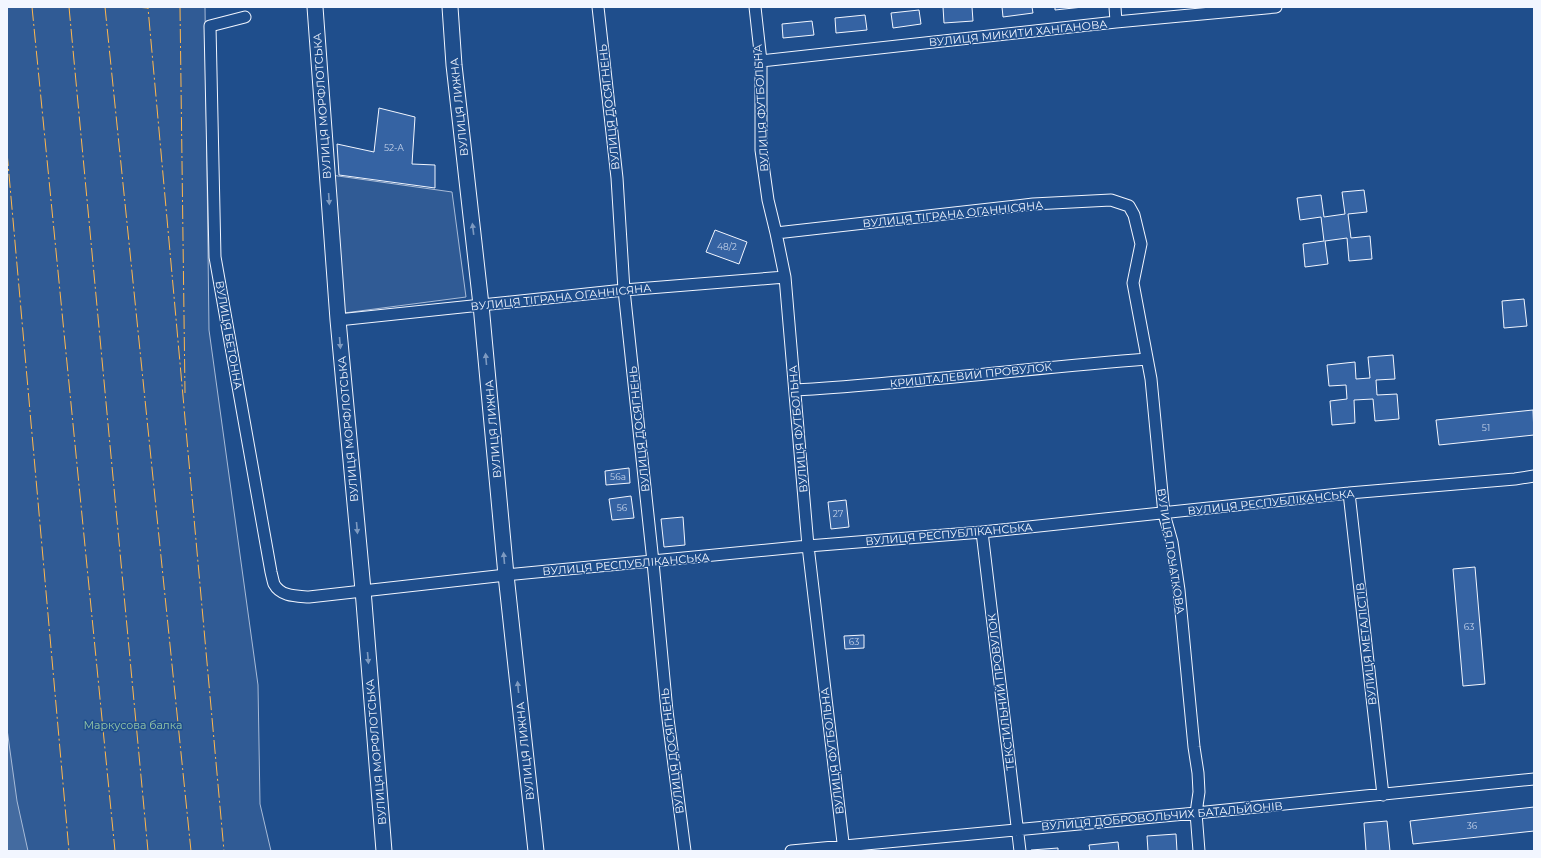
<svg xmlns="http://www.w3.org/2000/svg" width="1541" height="858" viewBox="0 0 1541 858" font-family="Montserrat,sans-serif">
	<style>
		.built { fill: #305b95; stroke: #a8bbd7 }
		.water { fill: #446ba0; stroke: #a8bbd7 }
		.building { fill: #3563a3; stroke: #f2f6ff }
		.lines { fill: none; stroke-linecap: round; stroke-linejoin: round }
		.street-casing { stroke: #f2f6ff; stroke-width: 13 }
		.secondary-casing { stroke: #f2f6ff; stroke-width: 17 }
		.street { stroke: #1f4e8c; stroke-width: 11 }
		.secondary { stroke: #1f4e8c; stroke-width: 15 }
		.power { stroke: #ffb74d; stroke-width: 1; stroke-dasharray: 14 3 2 3; stroke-linecap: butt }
		.oneway { fill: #7e9ac0 }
		.labels { text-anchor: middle; stroke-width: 3; stroke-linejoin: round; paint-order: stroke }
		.number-label { font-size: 9px; fill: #c3d1e8 }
		.street-label { font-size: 11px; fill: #f2f6ff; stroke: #1f4e8c }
		.park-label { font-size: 11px; fill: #97c8a6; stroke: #1f4e8c }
	</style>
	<rect width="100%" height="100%" fill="#1f4e8c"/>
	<!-- built -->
	<path class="built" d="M7,7H205L209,330L258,685L260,804L271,851H7Z
		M331,175L452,192L466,297L344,313Z"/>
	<!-- water -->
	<path class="water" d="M7,729L17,801L28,851H7Z"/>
	<!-- building -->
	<path class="building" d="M943,7H972L973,21L944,23Z
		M1002,7H1032L1033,13L1003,17Z
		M1055,7H1083L1055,10Z
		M919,10L921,24L893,28L891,13Z
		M865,15L867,30L836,33L835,18Z
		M812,21L814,35L783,38L782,24Z
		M379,108L415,117L412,164L435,165V188L339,175L337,144L374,152Z
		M1364,190L1367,212L1348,214L1351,238L1370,236L1372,259L1349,261L1347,238L1325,241L1328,264L1305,267L1303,244L1324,241L1321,217L1300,220L1297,198L1321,195L1324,217L1345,214L1342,192Z
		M715,230L747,242L739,264L706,252Z
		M1524,299L1527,326L1504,328L1502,301Z
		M1393,355L1395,379L1376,380L1377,395L1397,394L1399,419L1375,421L1373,399L1354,400L1355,423L1332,425L1330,401L1347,399L1346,385L1329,386L1327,365L1355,362L1356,379L1370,378L1368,357Z
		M1533,410L1534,435L1439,445L1436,420Z
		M629,468L630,483L606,485L605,471Z
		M631,496L634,518L612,520L609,499Z
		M846,500L849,527L831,529L828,502Z
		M683,517L685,545L664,547L661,519Z
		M1475,567L1485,684L1463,686L1453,569Z
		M864,635V648L845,649L844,636Z
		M1534,807V831L1413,844L1410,821Z
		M1387,821L1390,851H1366L1364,823Z
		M1176,834L1177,851H1148L1147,836Z
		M1118,842L1119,851H1090L1089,845Z
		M1058,848V851H1031V850Z"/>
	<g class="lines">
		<!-- street casing -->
		<g class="street-casing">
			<path id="street" d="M598,7L617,178L624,290L653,562L667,711L685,851
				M755,7L761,61V150L768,200L776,233L785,277L808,546L844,851
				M1115,7L1116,22
				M245,17L210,26L215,257L271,572C272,576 273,581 274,584C281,597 297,596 309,597L506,575L808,546L982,532L1349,493L1515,479L1534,476
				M761,61L1116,22L1276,7
				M776,233L1033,204L1111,200L1129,206L1134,215L1141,244L1133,283L1151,379L1164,514L1172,542L1179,590L1194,747L1198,773L1199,792L1196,813L1199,851
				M338,320L624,290L785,277
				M795,390C913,383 1030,368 1147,359
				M1349,493L1383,795
				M982,532L1020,851
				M791,851L1196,813L1534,779"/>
		</g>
		<!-- secondary casing -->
		<g class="secondary-casing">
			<path id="secondary" d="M315,7L338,320L363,590L384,851
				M450,7L454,65L481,305L506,575L536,851"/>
		</g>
		<!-- street -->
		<use href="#street" class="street"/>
		<!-- secondary -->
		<use href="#secondary" class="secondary"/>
		<!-- power -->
		<path class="power" d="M32,7L115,851
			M69,7L148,851
			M105,7L191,851
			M135,7L148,8L224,851
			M180,7L185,393
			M7,152L69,851"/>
	</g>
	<!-- one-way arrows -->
	<defs><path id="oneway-solid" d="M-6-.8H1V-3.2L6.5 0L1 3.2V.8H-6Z"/></defs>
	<g class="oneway">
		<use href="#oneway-solid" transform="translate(329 199) rotate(86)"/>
		<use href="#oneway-solid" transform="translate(473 229) rotate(-97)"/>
		<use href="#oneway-solid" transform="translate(340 343) rotate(85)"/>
		<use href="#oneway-solid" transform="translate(486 359) rotate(-95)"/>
		<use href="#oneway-solid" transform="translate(357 528) rotate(85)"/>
		<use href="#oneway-solid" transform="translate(504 558) rotate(-95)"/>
		<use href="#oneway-solid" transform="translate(368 658) rotate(85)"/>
		<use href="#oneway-solid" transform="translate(518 687) rotate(-96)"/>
	</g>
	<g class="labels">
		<!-- number labels -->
		<g class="number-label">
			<text x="394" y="151">52-А</text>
			<text x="727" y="250">48/2</text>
			<text x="1486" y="431">51</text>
			<text x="618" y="480">56а</text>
			<text x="622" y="511">56</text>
			<text x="838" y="517">27</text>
			<text x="1469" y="630">63</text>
			<text x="854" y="645">63</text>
			<text x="1472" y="829">36</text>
		</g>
		<!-- street labels -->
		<g class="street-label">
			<text transform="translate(1018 33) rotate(-6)" y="4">ВУЛИЦЯ МИКИТИ ХАНГАНОВА</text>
			<text transform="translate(322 106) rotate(-94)" y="4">ВУЛИЦЯ МОРФЛОТСЬКА</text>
			<text transform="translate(459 107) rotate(-96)" y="4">ВУЛИЦЯ ЛИЖНА</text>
			<text transform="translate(609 107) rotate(-96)" y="4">ВУЛИЦЯ ДОСЯГНЕНЬ</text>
			<text transform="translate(761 108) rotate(-93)" y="4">ВУЛИЦЯ ФУТБОЛЬНА</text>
			<text transform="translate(953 214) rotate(-6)" y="4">ВУЛИЦЯ ТІГРАНА ОГАННІСЯНА</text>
			<text transform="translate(561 297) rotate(-6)" y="4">ВУЛИЦЯ ТІГРАНА ОГАННІСЯНА</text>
			<text transform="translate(229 335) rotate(80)" y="4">ВУЛИЦЯ БЕТОННА</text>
			<text transform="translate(971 375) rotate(-6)" y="4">КРИШТАЛЕВИЙ ПРОВУЛОК</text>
			<text transform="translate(348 429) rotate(-95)" y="4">ВУЛИЦЯ МОРФЛОТСЬКА</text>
			<text transform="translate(493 429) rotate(-95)" y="4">ВУЛИЦЯ ЛИЖНА</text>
			<text transform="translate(639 429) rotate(-96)" y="4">ВУЛИЦЯ ДОСЯГНЕНЬ</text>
			<text transform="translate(798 429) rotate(-95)" y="4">ВУЛИЦЯ ФУТБОЛЬНА</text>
			<text transform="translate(1271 502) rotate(-6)" y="4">ВУЛИЦЯ РЕСПУБЛІКАНСЬКА</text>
			<text transform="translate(949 534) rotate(-5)" y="4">ВУЛИЦЯ РЕСПУБЛІКАНСЬКА</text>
			<text transform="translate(1171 551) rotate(81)" y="4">ВУЛИЦЯ ПОЧАТКОВА</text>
			<text transform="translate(626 564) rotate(-5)" y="4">ВУЛИЦЯ РЕСПУБЛІКАНСЬКА</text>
			<text transform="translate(1366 644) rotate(-96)" y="4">ВУЛИЦЯ МЕТАЛІСТІВ</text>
			<text transform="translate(1001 692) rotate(-97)" y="4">ТЕКСТИЛЬНИЙ ПРОВУЛОК</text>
			<text transform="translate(525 751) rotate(-96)" y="4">ВУЛИЦЯ ЛИЖНА</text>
			<text transform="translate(672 751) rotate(-97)" y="4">ВУЛИЦЯ ДОСЯГНЕНЬ</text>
			<text transform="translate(832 751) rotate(-97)" y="4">ВУЛИЦЯ ФУТБОЛЬНА</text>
			<text transform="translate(376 752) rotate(-95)" y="4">ВУЛИЦЯ МОРФЛОТСЬКА</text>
			<text transform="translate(1162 816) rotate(-5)" y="4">ВУЛИЦЯ ДОБРОВОЛЬЧИХ БАТАЛЬЙОНІВ</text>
		</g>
		<!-- park labels -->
		<g class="park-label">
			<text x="133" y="729">Маркусова балка</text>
		</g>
	</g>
	<!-- border -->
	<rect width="1541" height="858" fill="none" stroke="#f2f6ff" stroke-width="16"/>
</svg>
